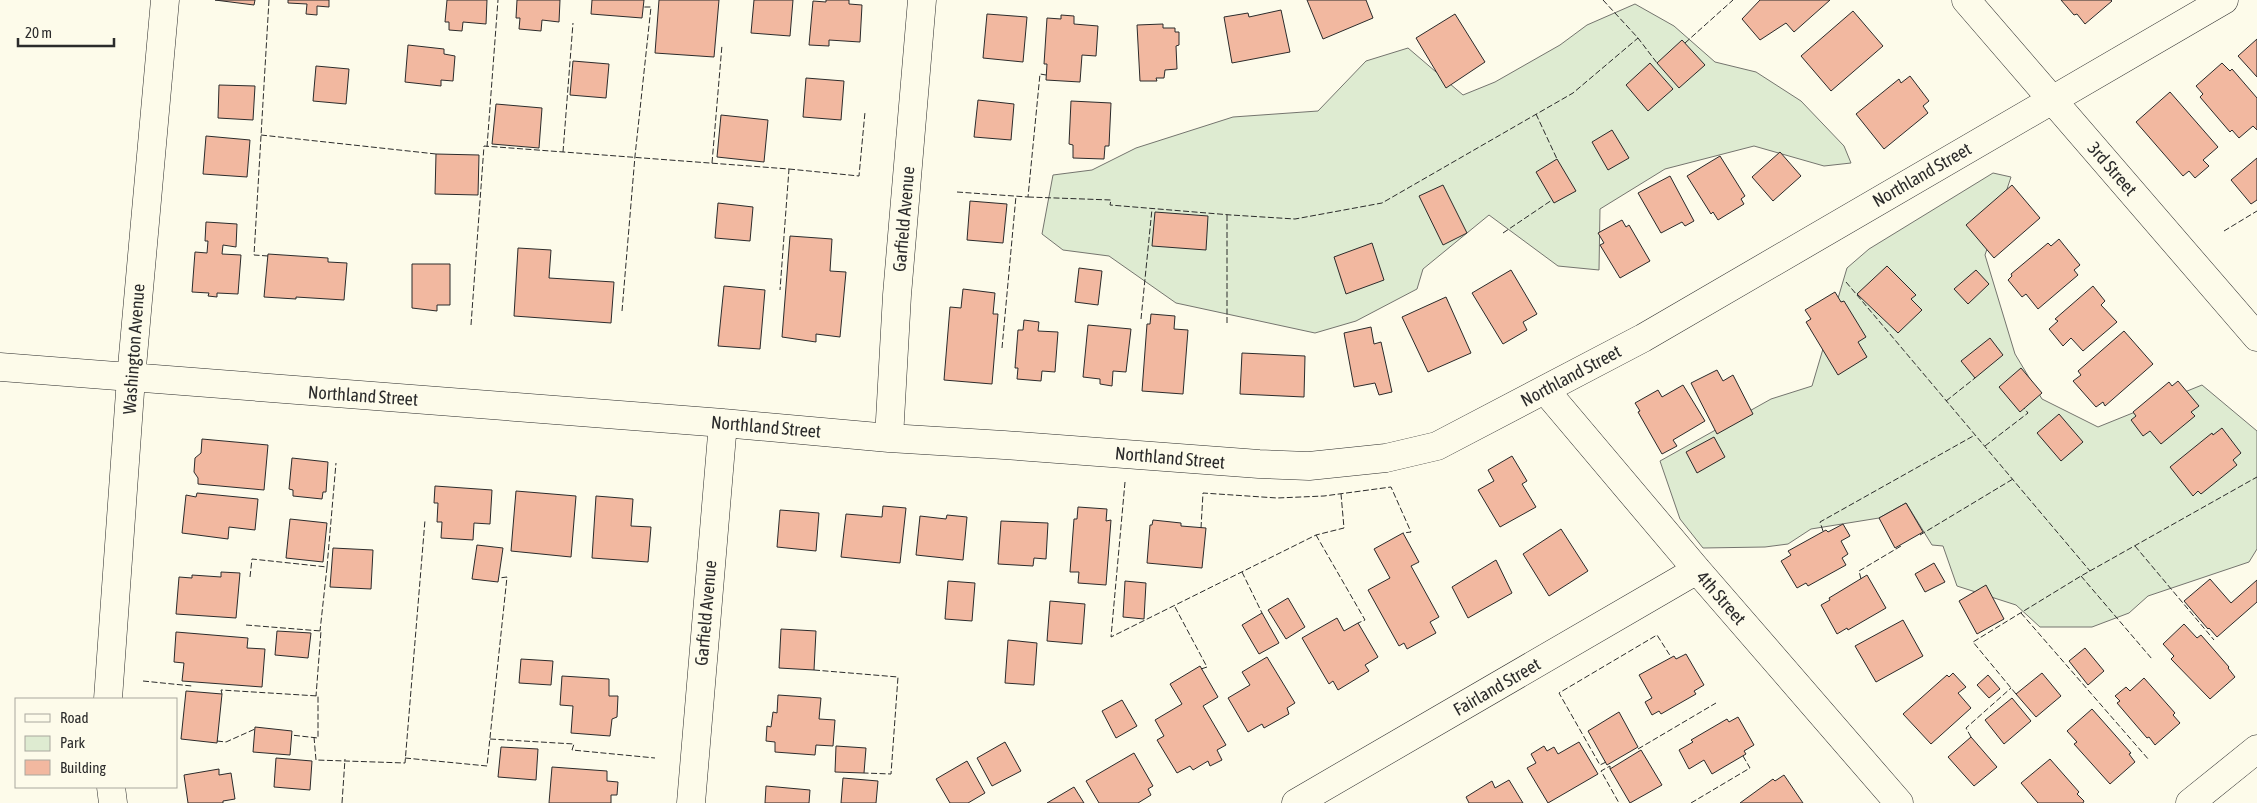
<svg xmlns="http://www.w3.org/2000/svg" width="2257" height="803" viewBox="0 0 2257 803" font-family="'Asap Condensed',sans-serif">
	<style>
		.green { fill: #deebd1; stroke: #74746e }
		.building { fill: #f2b8a0; stroke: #2b2b2b }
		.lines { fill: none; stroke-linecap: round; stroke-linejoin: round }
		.street-casing { stroke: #2b2b2b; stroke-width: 29 }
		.street { stroke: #fdfbea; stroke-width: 28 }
		.fence { stroke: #2b2b2b; stroke-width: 1; stroke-dasharray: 6 2.5; stroke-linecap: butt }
		.labels { text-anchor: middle; stroke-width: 4; stroke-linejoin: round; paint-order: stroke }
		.street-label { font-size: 18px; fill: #2b2b2b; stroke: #fdfbea }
	</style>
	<rect width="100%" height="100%" fill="#fdfbea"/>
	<!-- green -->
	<path class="green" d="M1635,4L1674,26L1715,62L1756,72L1801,101L1844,146L1851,163L1824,166L1754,146L1665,169L1600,209L1599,270L1558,266L1489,215L1423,269L1417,289L1356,321L1315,333L1176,303L1109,256L1063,250L1042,234L1053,175L1092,170L1136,148L1233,117L1318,111L1366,61L1408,48L1463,95L1495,82L1560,45L1587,25Z
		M1993,173L2011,177L1985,255L2015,354L2042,399L2098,427L2202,385L2257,431V549L2249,562L2148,596L2129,613L2092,627H2040L2016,605L1957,586L1943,546L1932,545L1906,503L1879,518L1811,529L1788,544L1765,547L1703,548L1680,519L1660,461L1771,399L1812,386L1847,268L1869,249Z"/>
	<!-- building -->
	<path class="building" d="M215,0H255L254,5Z
		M288,0H329V7L317,6V15L306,14L307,4L288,3Z
		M447,0H487L486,24L463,22L462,31L449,30V22H445Z
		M517,0H560L559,22L542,20L541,31L519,29L520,18H516Z
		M592,0H644L642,18L591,14Z
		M659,0H719L714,57L655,53Z
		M754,0H793L790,36L751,33Z
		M826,0H849V4L862,5L860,42L829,40V46L809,45L813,1L826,2Z
		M1307,0H1366L1373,18L1323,39Z
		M1760,0H1830L1794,32L1786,23L1760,40L1742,19Z
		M2061,0H2111L2112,1L2085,24L2077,14L2074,15Z
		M1281,10L1290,52L1232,63L1224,17L1248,13L1249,17Z
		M1853,11L1883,46L1831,91L1801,56Z
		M987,14L1027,17L1023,62L983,58Z
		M1455,14L1485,62L1446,88L1416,38Z
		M1061,15L1074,16V24L1098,26L1096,56L1082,55L1080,82L1046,80L1047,64H1044L1047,18L1061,19Z
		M1163,24V28H1175V32H1179V45L1176,46L1177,69L1165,70L1164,78H1156L1157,81H1140L1137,25Z
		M2257,39V77L2238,56Z
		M1682,40L1705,65L1679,88L1657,63Z
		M408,45L444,49V54L455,56L453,81L441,80V86L405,82Z
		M573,61L609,64L606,98L570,95Z
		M1650,63L1673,89L1648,111L1626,85Z
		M2222,63L2230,71L2232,69L2257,98V130L2253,126L2239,138L2232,130L2230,132L2200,97L2203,94L2196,86Z
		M316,66L349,69L346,104L313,101Z
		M1910,76L1929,101L1923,106L1928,113L1884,149L1856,114L1899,79L1901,83Z
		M806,78L844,81L841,120L803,117Z
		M219,85L255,86L253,120L218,118Z
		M2170,92L2218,147L2203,160L2209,166L2195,178L2189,171L2183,176L2136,122Z
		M978,100L1014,104L1011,140L974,137Z
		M1071,101L1111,103L1109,146H1105L1104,159L1073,158V145L1069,144Z
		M496,104L542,108L539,148L492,144Z
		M721,115L768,120L764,162L717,157Z
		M1612,130L1629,158L1608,170L1592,142Z
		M206,136L250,140L247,177L203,174Z
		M1780,152L1801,176L1773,201L1752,177Z
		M436,154L479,155L478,195L435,194Z
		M1720,156L1745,196L1741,199L1744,204L1718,220L1713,212L1711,214L1687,176Z
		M2257,158V200L2251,204L2231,180Z
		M1557,159L1576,191L1554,203L1536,172Z
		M1670,176L1694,221L1685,226L1682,222L1661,233L1638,193Z
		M1443,185L1467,233L1443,245L1419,196Z
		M2012,185L2040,218L1994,258L1966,225Z
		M970,201L1007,204L1003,243L967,240Z
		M718,203L753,207L750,241L715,238Z
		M1155,212L1208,216L1206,250L1152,246Z
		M1622,220L1626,227L1629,225L1650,261L1620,278L1600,245L1604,243L1598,233Z
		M206,222L237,224L236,247L223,245L222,254L241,255L238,294L217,293V297L208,296L209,293L192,292L195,252L207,253L208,241H205Z
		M790,236L832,239L830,271L846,272L840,337L816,334V342L782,337Z
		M2059,239L2080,265L2074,270L2078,275L2038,309L2026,294L2022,297L2008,280L2012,276L2011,274L2048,243L2051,246Z
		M1372,243L1384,280L1346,294L1334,257Z
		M518,248L551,250L549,278L614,282L611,323L514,316Z
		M268,254L328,258V262L347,263L344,300L296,297V299L264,297Z
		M412,264H450V305H437V311L412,308Z
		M1887,266L1916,295L1911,299L1922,310L1898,333L1857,294Z
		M1079,268L1102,271L1098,305L1075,302Z
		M1511,270L1537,314L1523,322L1527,330L1503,344L1472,293Z
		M1976,270L1989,284L1968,304L1954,289Z
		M724,286L765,290L760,349L718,346Z
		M2093,286L2105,301L2101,305L2117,322L2083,351L2071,338L2063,346L2049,329L2058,321L2055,319Z
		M963,289L995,293L993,314H998L992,384L944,380L950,307L961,308Z
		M1835,292L1841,302L1844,301L1866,337L1858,342L1867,357L1838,375L1806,322L1811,319L1805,310Z
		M1446,297L1471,353L1428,372L1402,317Z
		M1151,314L1175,316L1174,329L1188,330L1183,394L1142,391L1147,324H1150Z
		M1024,320L1039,322L1038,331L1058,332L1055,372L1042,371L1041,381L1017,379L1018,368H1015L1018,330H1023Z
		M1088,325L1131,329L1126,372L1113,371L1112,386L1100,384V379L1083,377Z
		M1371,327L1374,344L1381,342L1392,392L1379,395L1375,383L1354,387L1344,333Z
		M2124,331L2153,364L2105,406L2103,402L2096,407L2073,381L2081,375L2078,371Z
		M1990,338L2003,355L1975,378L1961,361Z
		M1242,353L1305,356L1304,397L1240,394Z
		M2021,368L2042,393L2020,412L1999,387Z
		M1717,370L1723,381L1733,375L1753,414L1717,434L1691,383Z
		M2178,381L2199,406L2191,412L2195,416L2161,444L2150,431L2143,436L2131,420L2136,416L2133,412L2169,382L2172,386Z
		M1683,385L1705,421L1673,440L1677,446L1662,454L1638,412L1640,411L1635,403L1658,390L1662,397Z
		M2059,414L2083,442L2061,461L2037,433Z
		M2222,428L2241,453L2233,460L2237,465L2201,494L2198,491L2193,496L2170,467L2212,433L2213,435Z
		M1714,437L1725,457L1697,473L1686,452Z
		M202,439L268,445L264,490L198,484V478L194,472L195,458L201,453Z
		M1512,456L1527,481L1522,484L1536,507L1500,527L1478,490L1494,481L1488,470Z
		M292,458L328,462L326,492H323L322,499L293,496V490L289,489Z
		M435,486L492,490L490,524L474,523L473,540L441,538L442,522H437L438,503H434Z
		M516,491L576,496L571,557L511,551Z
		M197,493L258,499L255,530L229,527L228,539L182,533L186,495L196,497Z
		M596,496L633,499L631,526L651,527L648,562L592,558Z
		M1906,503L1923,532L1895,548L1879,518Z
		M883,506L906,508L900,563L841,557L846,514L882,517Z
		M1078,507L1107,509L1106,521L1111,520L1106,585L1078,583L1079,572H1070L1074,519H1077Z
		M780,510L819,513L816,551L777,547Z
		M947,515L967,517L963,560L916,555L920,516L946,519Z
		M290,519L327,523L323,562L286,558Z
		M1153,520L1181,523V526L1206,528L1202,568L1147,563L1150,525H1152Z
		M1001,521L1048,523L1046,559L1034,558L1033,566L998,564Z
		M1843,524L1850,536L1841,541L1848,554L1842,558L1846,565L1808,586L1806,583L1797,588L1781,561L1791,555L1788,551L1826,530L1828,532Z
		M1561,529L1588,571L1549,596L1523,554Z
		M1403,533L1419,562L1411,566L1439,617L1430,622L1436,633L1407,649L1404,643L1399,646L1368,590L1390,578L1374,549Z
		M477,545L503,548L498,582L472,579Z
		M333,548L373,550L371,589L330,587Z
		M1496,560L1512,593L1468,618L1452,587Z
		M1934,563L1945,582L1925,592L1915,574Z
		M221,572L240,573L236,618L176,614L179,577L192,578V575L221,577Z
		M1867,575L1886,608L1848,630L1847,628L1837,634L1821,605L1830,600L1829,598Z
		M2210,579L2231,603L2257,580V602L2217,637L2209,628L2208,629L2184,601Z
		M948,581L975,583L972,621L945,619Z
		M1125,581L1146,583L1144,619L1123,617Z
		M1986,585L2004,619L1977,634L1959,601Z
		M1288,598L1305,627L1286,639L1268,610Z
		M1050,601L1085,604L1082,644L1047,641Z
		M1262,613L1279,643L1259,654L1242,625Z
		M1337,618L1344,631L1358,623L1378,657L1365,665L1369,671L1338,690L1333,681L1329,684L1302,638Z
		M1903,620L1923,656L1876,682L1855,646Z
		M2184,624L2197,638L2201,635L2229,667L2228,668L2235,677L2210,699L2171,659L2174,656L2163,644Z
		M781,629L816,631L814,670L779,668Z
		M277,631L311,633L308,658L275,655Z
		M176,632L248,638L247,648L265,649L262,687L182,681L184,663L174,662Z
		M1008,640L1037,643L1034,685L1005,683Z
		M2085,648L2104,671L2088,685L2069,661Z
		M1686,654L1704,685L1694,691L1696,694L1661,714L1659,711L1652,715L1645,702L1652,698L1639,675L1674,656L1676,659Z
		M1267,657L1295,703L1287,708L1289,714L1264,728L1262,724L1248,732L1228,698L1250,685L1242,672Z
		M521,659L553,661L551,685L519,683Z
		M1200,666L1218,697L1203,706L1226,745L1217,750L1222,760L1210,766L1208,761L1193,770L1190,766L1177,773L1157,740L1164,736L1155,720L1182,704L1170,684Z
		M1953,673L1966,687L1958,693L1971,708L1931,744L1903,714L1947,675L1949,677Z
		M2042,673L2061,696L2036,717L2016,694Z
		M1988,675L2000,689L1989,698L1977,685Z
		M562,676L609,679V696H618L617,717L612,719L610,736L571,733L573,706L560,705Z
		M2144,678L2175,713L2173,715L2180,723L2155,745L2149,737L2147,738L2117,703L2120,701L2115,696L2126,687L2130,691Z
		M186,691L222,694L217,743L181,739Z
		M778,695L821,698L819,719L835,720L833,746L816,745L815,755L775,752V742L766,741L767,726L771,727L773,712L777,713Z
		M2012,698L2031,721L2004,744L1985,720Z
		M1122,700L1137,726L1116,738L1102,711Z
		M2092,709L2131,753L2129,754L2135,762L2110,784L2074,744L2077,742L2067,731Z
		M1619,712L1638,747L1607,765L1588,731Z
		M1738,717L1754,745L1744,751L1746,754L1712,774L1704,760L1689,769L1679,750L1693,742L1691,740L1727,719L1729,722Z
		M255,727L292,731L290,755L253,752Z
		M1971,737L1997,767L1974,786L1948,757Z
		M1005,742L1021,771L992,786L977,758Z
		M1579,742L1598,774L1548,803L1527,768L1536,763L1531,754L1544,746L1547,751L1554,747L1558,754Z
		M836,746L866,748L864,773L835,772Z
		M501,747L538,749L536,780L498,777Z
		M1641,750L1662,785L1630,803L1610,769Z
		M1134,753L1153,786L1148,789L1151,795L1138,803H1099L1086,781Z
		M276,758L312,761L310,790L274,787Z
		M2050,759L2079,792L2077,794L2084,801L2083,803H2038L2021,783Z
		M967,761L985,793L968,803H950L936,779Z
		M552,767L607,771V781L618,782L617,795H611V803H549Z
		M219,769V775L231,773L235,799L223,801V803H188L184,775Z
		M1784,775L1803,803H1740L1773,779L1775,781Z
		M843,778L878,781L876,803H841Z
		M1509,780L1523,803H1469L1466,797L1492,781L1495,788Z
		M766,786L810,790L809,803H765Z
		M1074,787L1084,803H1047Z"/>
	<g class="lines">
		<!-- street casing -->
		<g class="street-casing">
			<path id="street" d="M1966,0L2257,337
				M0,367L723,423L889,438L1004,445L1259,464L1309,466L1386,458L1437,446L1643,338L2224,0
				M1545,390L1697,570L1899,803
				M889,438L897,295L922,0
				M108,699L131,378L165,0
				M111,787L113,803
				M691,803L723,423
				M1296,803L1697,570
				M2190,803L2257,749"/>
		</g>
		<!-- street -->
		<use href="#street" class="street"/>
		<!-- fence -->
		<path class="fence" d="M1603,0L1638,38L1657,63
			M1685,43L1733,0
			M1536,114L1557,159
			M261,135L436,154
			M487,147L498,0
			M563,152L573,23
			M712,163L722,45
			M789,169L859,176L865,112
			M957,192L1028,197L1040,74L1046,75
			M1028,197L1111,200L1110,205L1231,215L1295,219L1382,203L1573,93L1638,38
			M1227,215V324
			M2224,231L2257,211
			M1503,233L1552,200
			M268,256L254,255L269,0
			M1846,282L2090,571
			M622,311L635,156L651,7H643
			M1141,319L1152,209
			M471,325L484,146L789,169L780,290
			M1002,348L1016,196
			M1946,401L1975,378
			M1985,446L2028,413L2024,408
			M1125,482L1111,637L1316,535L1344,528L1341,494
			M1201,528L1203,493L1277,498L1324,496L1391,487L1411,532L1403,533
			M1823,531L1820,522L1975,435
			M1316,535L1365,620L1358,623
			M1920,535L2013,479
			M2135,546L2214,640
			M327,567L336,463
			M1242,572L1262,613
			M2081,576L2152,659
			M250,577L252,559L327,567L320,631
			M1861,579L1859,571L1901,546
			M1175,607L1207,667L1201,669
			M2021,613L2149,760
			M246,625L321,631L316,696
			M814,670L898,677L891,774L864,773
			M143,681L192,686
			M222,694L221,690L318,696V738L291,735
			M2016,694L1973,642L2081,576L2257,477
			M314,737L316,760L405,763L425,520
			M1971,737L1966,728L2011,688
			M490,739L574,744L572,750L655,758
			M217,741L226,742L255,729
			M1638,749L1716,703
			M405,758L487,766L507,577L499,578
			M1606,762L1600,765L1559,693L1657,635L1671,657
			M1610,769V766L1601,771L1619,803
			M342,803L345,759
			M1691,803L1750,768L1743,756"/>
	</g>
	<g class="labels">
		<!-- street labels -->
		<g class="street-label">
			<text transform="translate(2112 169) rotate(49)" y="6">3rd Street</text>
			<text transform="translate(1922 175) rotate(-30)" y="6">Northland Street</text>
			<text transform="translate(904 219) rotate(-85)" y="6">Garfield Avenue</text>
			<text transform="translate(134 349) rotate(-86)" y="6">Washington Avenue</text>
			<text transform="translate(1571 376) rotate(-28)" y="6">Northland Street</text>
			<text transform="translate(363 396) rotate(4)" y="6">Northland Street</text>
			<text transform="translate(766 427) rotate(5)" y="6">Northland Street</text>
			<text transform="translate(1170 458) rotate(5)" y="6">Northland Street</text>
			<text transform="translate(1721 598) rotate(49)" y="6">4th Street</text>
			<text transform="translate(706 613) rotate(-85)" y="6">Garfield Avenue</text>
			<text transform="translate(1497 687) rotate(-30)" y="6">Fairland Street</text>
		</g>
	</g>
	<!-- legend -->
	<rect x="15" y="698" width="162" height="90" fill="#fdfbea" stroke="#a9a89e"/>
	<rect x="25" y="714" width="25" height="8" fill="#fdfbea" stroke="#a9a89e"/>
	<text x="60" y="723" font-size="15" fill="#2b2b2b">Road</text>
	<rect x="25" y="736" width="25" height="15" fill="#deebd1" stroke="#a9a89e"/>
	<text x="60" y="748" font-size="15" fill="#2b2b2b">Park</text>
	<rect x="25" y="760" width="25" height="15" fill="#f2b8a0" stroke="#a9a89e"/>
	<text x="60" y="773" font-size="15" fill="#2b2b2b">Building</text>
	<!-- scale -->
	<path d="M18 38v8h96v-8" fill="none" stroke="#2b2b2b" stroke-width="2.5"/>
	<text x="25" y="38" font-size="15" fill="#2b2b2b" stroke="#fdfbea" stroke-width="4" paint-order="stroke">20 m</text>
</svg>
